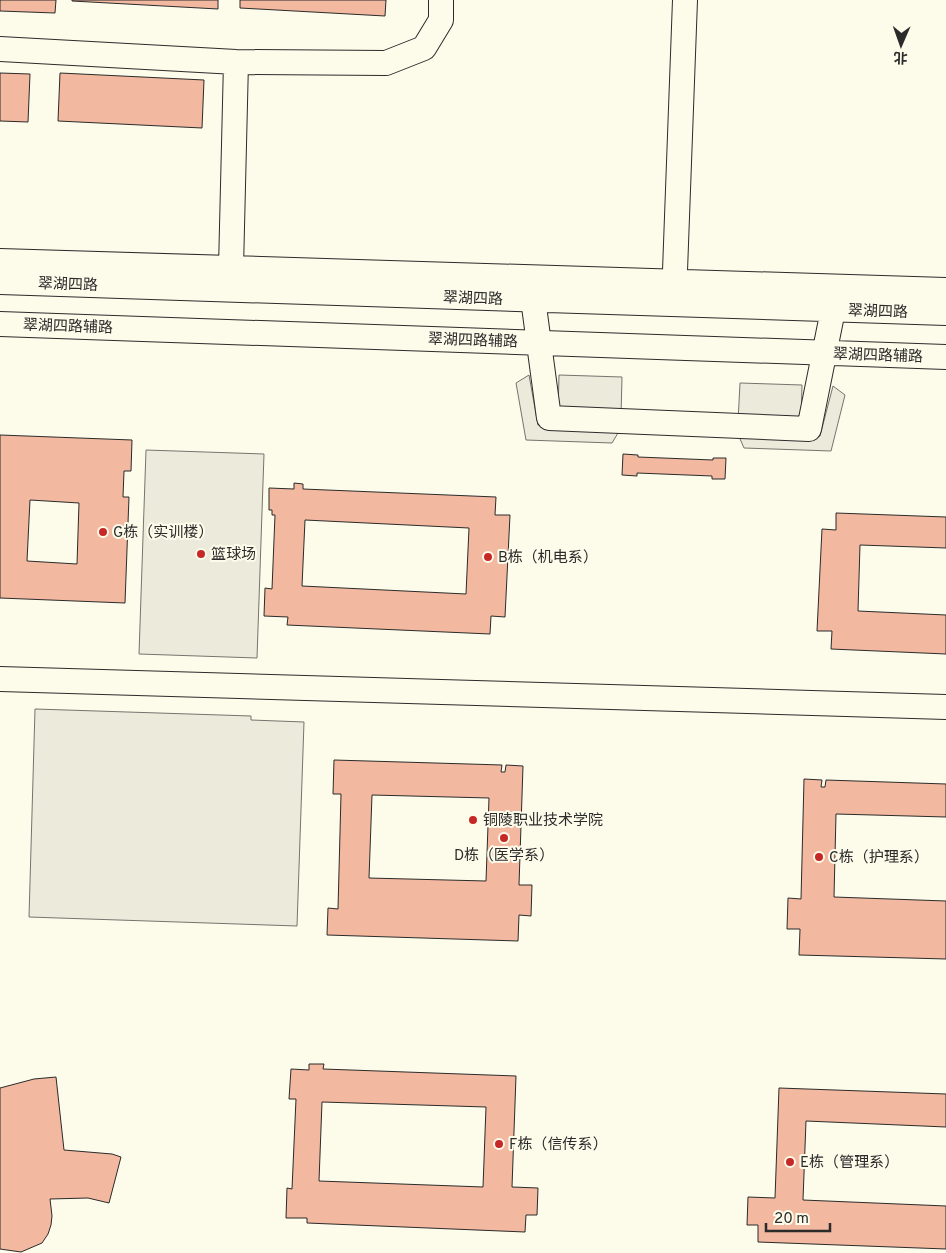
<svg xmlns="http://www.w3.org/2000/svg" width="946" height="1253" viewBox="0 0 946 1253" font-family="Overpass,'Noto Sans SC',sans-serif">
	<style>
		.green { fill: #ecebdb; stroke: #74746e }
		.parking { fill: #eceadb; stroke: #74746e }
		.building { fill: #f2b8a0; stroke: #2b2b2b; fill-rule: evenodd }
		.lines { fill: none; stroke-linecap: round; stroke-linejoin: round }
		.minor-casing { stroke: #2b2b2b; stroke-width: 26 }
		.minor { stroke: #fdfbea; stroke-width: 24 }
		.poi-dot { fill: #c62828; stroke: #fdfbea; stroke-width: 2 }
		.labels { text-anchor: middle; stroke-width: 4; stroke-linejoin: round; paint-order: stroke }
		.street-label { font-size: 15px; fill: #2b2b2b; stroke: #fdfbea }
		.poi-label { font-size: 15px; fill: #2b2b2b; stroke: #fdfbea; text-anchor: start }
	</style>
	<rect width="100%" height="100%" fill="#fdfbea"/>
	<!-- green -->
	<path class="green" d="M146,450L264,454L257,658L139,654Z"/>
	<!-- parking -->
	<path class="parking" d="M529,375L538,425L621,428L612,443L526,440L516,383Z
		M559,375L622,377L621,416L558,414Z
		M740,383L802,385L801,424L738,422Z
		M833,386L845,395L831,451L744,448L737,432L820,436Z
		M35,709L251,716V720L304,722L297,926L29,917Z"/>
	<!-- building -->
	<path class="building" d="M0,0H56L55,13L0,11Z
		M72,0H218V9L72,1Z
		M240,0H386L385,16L240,8Z
		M0,73L30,74L28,122L0,121Z
		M60,73L204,80L202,128L58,121Z
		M0,435L132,440L131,471H124L123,497H129L125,603L0,598ZM30,500L79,503L77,564L27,561Z
		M623,454L638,455V457L713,460V458H726L725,479H712V476L637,473V476L622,475Z
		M294,483L303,484V489L496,497L495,515H510L505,617L491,616L490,634L287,625L288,617L264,616L265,588L272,589L275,515H272V510H269V488L294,489ZM305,520L469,528L466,594L302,586Z
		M836,513L946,517V548L860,545L858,611L946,615V654L831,649L832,631H817L822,529L836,530Z
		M334,760L502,765L501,772H505L506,765L523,766L519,885H532L531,916L519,915L518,941L327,935L328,908L338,909L341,794H333ZM372,795L489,798L486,881L369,878Z
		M804,779L822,780L821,787H825L826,780L946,784V817L836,814L834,897L946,901V959L799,955L800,929H787L788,898L801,899Z
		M309,1064H324L323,1069L516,1076L512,1187L538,1188L537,1215H526L525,1232L307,1223V1218H286L287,1188L292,1189L296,1099H289L291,1069L309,1070ZM322,1102L486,1107L483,1187L319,1181Z
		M56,1077L64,1150L112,1154L121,1157L109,1203L88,1198L50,1199L52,1216L51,1225L48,1234L42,1243L21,1252L0,1249V1088L34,1079Z
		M779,1088L946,1094V1127L806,1121L803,1200L946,1206V1249L758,1242V1225H747L748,1197L775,1198Z"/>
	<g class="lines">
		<!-- minor casing -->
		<g class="minor-casing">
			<path id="minor" d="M0,49L236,62L386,63L424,48L441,20V0
				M0,261L946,290
				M231,268L236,62
				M0,282L946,313
				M674,298L685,0
				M533,299L549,418L809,429L833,310
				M0,324L946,357
				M0,679L946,707"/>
		</g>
		<!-- minor -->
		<use href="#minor" class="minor"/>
	</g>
	<!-- markers -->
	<g class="poi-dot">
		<circle cx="103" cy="532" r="5"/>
		<circle cx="201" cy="554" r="5"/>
		<circle cx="488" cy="557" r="5"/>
		<circle cx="473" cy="820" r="5"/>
		<circle cx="504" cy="838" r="5"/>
		<circle cx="819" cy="857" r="5"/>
		<circle cx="499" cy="1144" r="5"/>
		<circle cx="790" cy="1162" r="5"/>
	</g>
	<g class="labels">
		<!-- street labels -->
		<g class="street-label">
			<text transform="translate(68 284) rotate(2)" y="5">翠湖四路</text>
			<text transform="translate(473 298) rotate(2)" y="5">翠湖四路</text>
			<text transform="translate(878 311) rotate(2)" y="5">翠湖四路</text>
			<text transform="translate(68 326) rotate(2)" y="5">翠湖四路辅路</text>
			<text transform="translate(473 340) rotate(2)" y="5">翠湖四路辅路</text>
			<text transform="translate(878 355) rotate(2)" y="5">翠湖四路辅路</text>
		</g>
		<!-- poi labels -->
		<g class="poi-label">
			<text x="113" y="537">G栋（实训楼）</text>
			<text x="211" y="559">篮球场</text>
			<text x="498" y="562">B栋（机电系）</text>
			<text x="483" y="825">铜陵职业技术学院</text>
			<text x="504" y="860" text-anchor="middle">D栋（医学系）</text>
			<text x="829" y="862">C栋（护理系）</text>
			<text x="509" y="1149">F栋（信传系）</text>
			<text x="800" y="1167">E栋（管理系）</text>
		</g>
	</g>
	<!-- north arrow -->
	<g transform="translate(901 45) rotate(182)" stroke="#fdfbea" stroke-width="4" paint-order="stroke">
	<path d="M0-4L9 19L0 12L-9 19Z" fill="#2b2b2b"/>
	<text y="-8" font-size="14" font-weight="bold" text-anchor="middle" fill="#2b2b2b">北</text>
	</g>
	<!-- scale -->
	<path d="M766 1223v8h64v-8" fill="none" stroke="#2b2b2b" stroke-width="2.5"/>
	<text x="774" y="1223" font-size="15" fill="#2b2b2b" stroke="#fdfbea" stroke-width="4" paint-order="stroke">20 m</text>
</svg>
